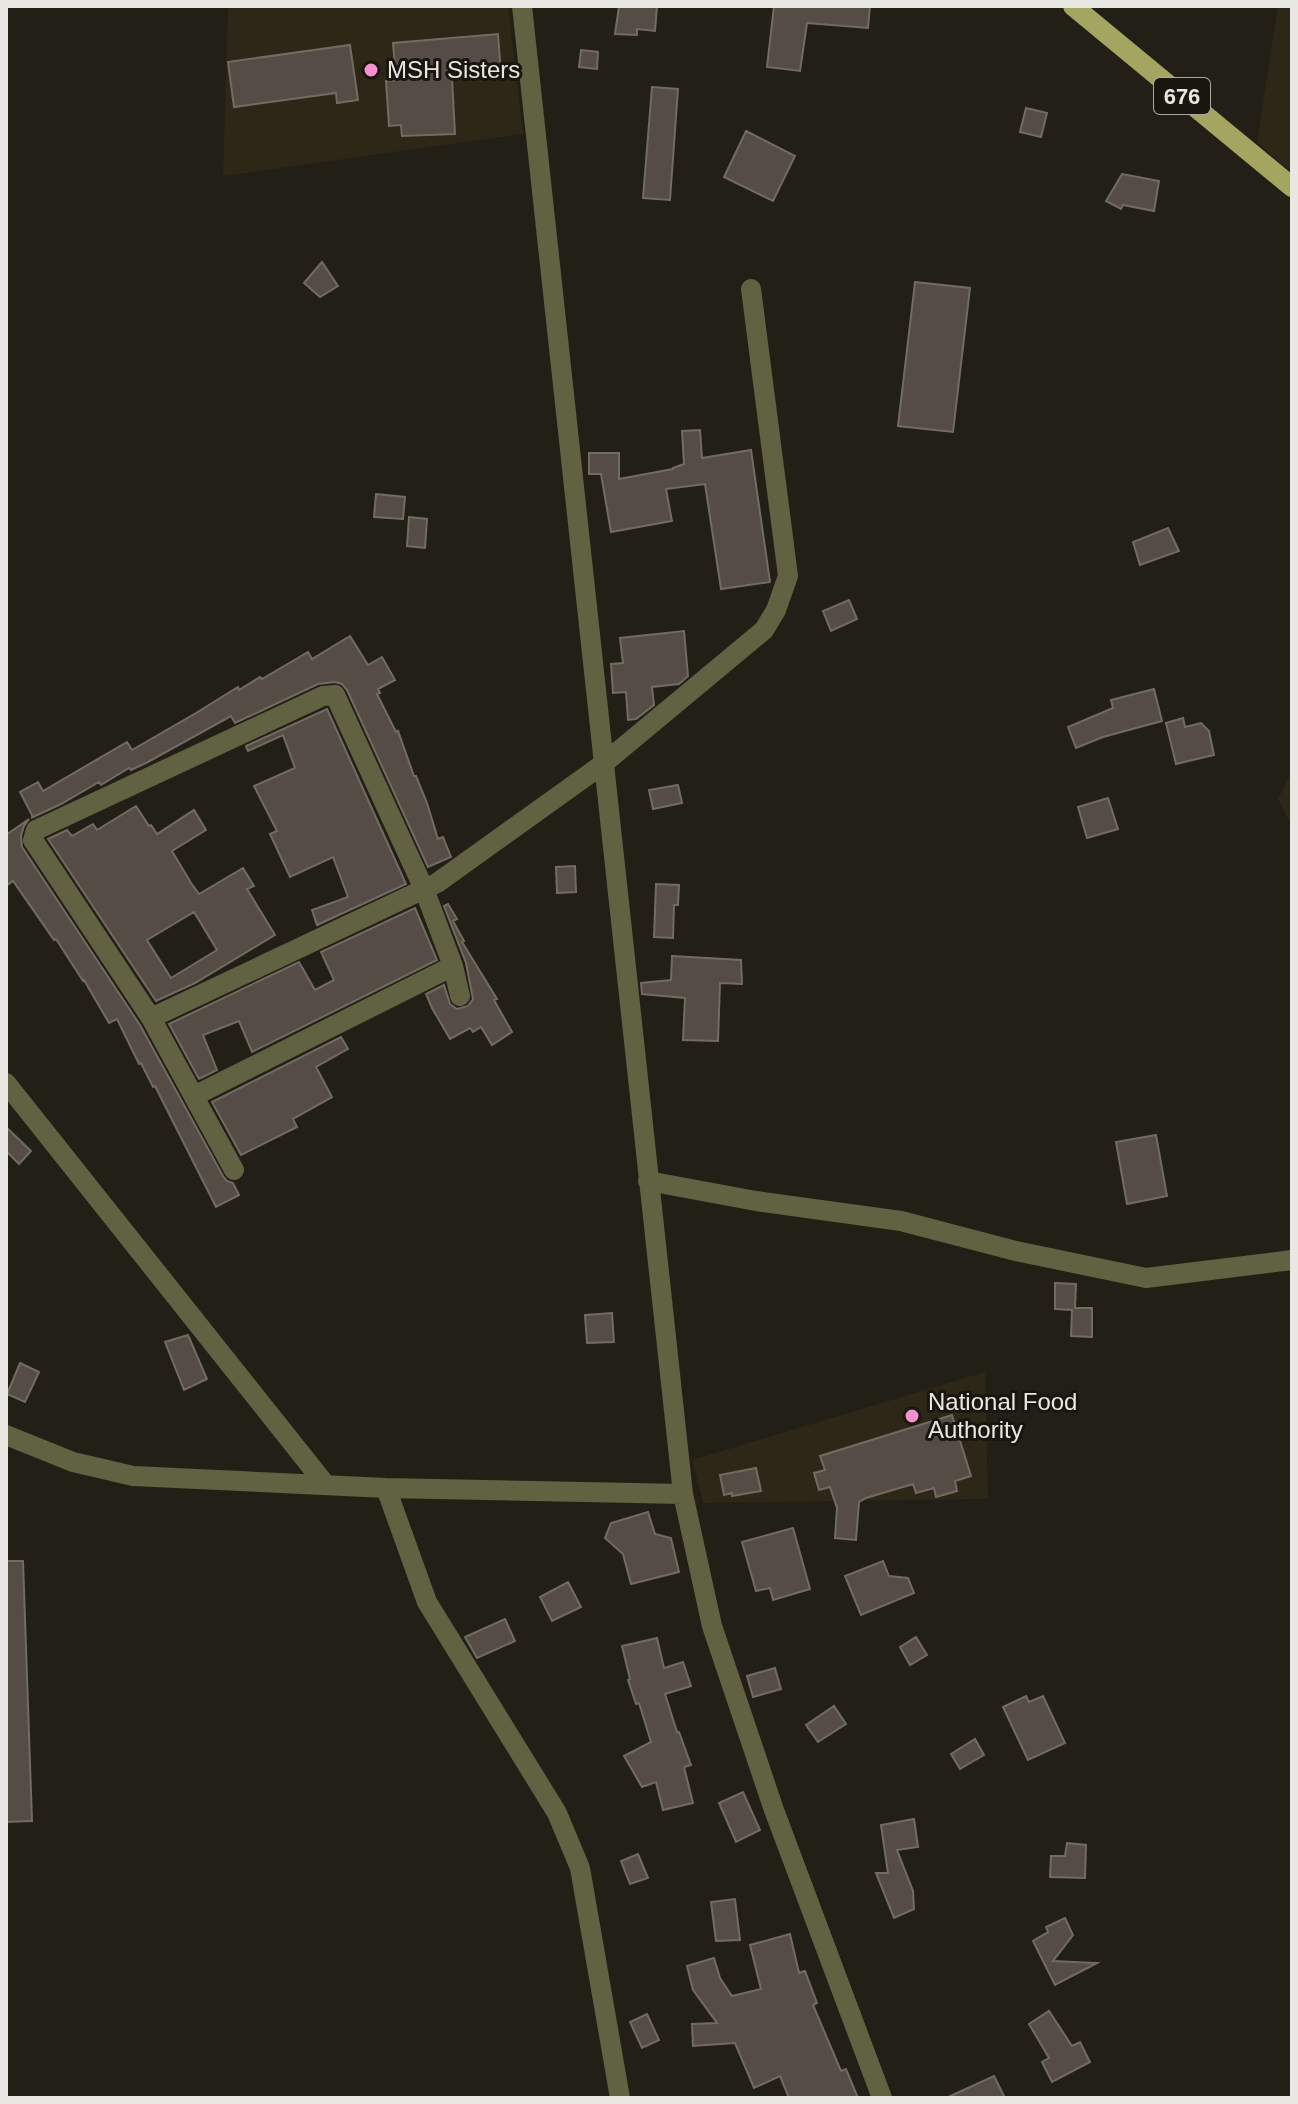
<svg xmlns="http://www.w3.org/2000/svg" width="1298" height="2104" viewBox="0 0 1298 2104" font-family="Arial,sans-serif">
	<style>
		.built { fill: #2d2718 }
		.building { fill: #554d45; stroke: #736b62; stroke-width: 2; fill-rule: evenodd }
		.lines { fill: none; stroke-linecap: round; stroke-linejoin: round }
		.minor { stroke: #616241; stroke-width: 20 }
		.major { stroke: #a3a560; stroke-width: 20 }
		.poi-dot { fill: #f590d1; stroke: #19160d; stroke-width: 3 }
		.labels { text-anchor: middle; stroke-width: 6; stroke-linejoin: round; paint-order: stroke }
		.shield { fill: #19160d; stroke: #aba8a1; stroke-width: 2 }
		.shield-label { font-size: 22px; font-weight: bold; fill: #e9e7e1 }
		.poi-label { font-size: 24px; fill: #e9e7e1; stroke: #19160d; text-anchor: start }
	</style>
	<rect width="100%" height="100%" fill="#221f16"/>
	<!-- built -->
	<path class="built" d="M228,6H508L523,134L223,176Z
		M1278,6H1292V173L1257,142Z
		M1292,771V827L1278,799Z
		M985,1372L988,1499L703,1503L692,1460Z"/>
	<!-- building -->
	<path class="building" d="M619,6H657L655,31L637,29V35L615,34Z
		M774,6H870L868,28L807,23L800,71L767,67Z
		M498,34L501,74L452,78L455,134L402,136L401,125L389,126L386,81L396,80L393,43Z
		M350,45L358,100L337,103L336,93L234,107L228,62Z
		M581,50L598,52L597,69L579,67Z
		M652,87L678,89L670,200L643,198Z
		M1026,108L1047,113L1041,137L1020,132Z
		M746,131L795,156L773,201L724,177Z
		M1122,174L1159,181L1154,211L1123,205L1121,209L1106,201Z
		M322,262L338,286L320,297L304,283Z
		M915,282L970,288L953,432L898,426Z
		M700,430L702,458L751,450L770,582L721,589L705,484L666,489L672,521L611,532L601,474H589V453H619V479L673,469V468L684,464L682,431Z
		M376,494L405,497L403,519L374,517Z
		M409,517L427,519L425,548L407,546Z
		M1168,528L1179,551L1140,565L1133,542Z
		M849,600L857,619L831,631L823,611Z
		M684,631L688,676L679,684L652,687L654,705L636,719L628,720L626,692L613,693L611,664L623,663L620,638Z
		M350,636L368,665L382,657L395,680L378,689L380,693L377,694L396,732L398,731L414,776H416L427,803L438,839L443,837L451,857L428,867L347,690L342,684L335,682L318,684L235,723L231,716L146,763L131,770L129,768L101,785L99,782L61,804L31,818L33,817L20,792L38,782L43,791L127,742L132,750L196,713L238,687L239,690L260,677L262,679L308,652L312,659Z
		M1154,689L1162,721L1103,737L1076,748L1068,727L1113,708L1111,700Z
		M327,709L406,884L317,925L312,910L348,897L333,857L290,877L270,834L277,831L254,786L295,768L283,735L248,751L246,746Z
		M1183,718L1185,727L1201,723L1209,731L1214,755L1176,764L1166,723Z
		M678,785L682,803L653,809L649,790Z
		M1108,798L1118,829L1087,838L1078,807Z
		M136,806L149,826L151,825L157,834L194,810L206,830L172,851L191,883L199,894L243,868L254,886L247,889L275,935L195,983L156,1001L48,839L67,830L72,836L93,824L97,830ZM194,912L217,950L171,978L147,940Z
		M29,819L24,826L21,836L22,847L140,1025L223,1176L227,1181L233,1183L239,1195L216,1207L155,1086L153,1087L141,1063L139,1064L117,1019L109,1023L84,980L83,981L56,939L54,940L13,881L6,886V835Z
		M575,866L576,892L557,893L556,867Z
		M656,884L679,885L678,905H674L673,938L654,937Z
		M448,904L457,919L453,921L464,941L462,942L497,999L494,1000L512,1032L492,1045L481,1027L473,1032L470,1028L450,1039L432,1008L426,994L444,985L450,1004L457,1009L468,1006L473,999L466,963L444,906Z
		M415,908L437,960L252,1052L239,1021L203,1035L217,1070L199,1079L169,1024L299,962L315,990L334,980L321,952Z
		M672,956L741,960L742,984L720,983L718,1041L683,1040L685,998L642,994L641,983L671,980Z
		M341,1037L348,1049L316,1067L332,1097L293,1119L297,1127L241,1155L212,1102Z
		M6,1127L31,1151L19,1164L6,1151Z
		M1156,1135L1167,1196L1127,1204L1116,1142Z
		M1055,1283L1076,1284L1075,1308H1092V1337L1071,1336L1072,1310L1055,1309Z
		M612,1313L614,1342L587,1343L585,1315Z
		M188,1335L207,1379L184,1390L165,1342Z
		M20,1363L39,1372L25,1402L7,1394Z
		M952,1415L971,1476L955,1481L957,1491L936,1497L934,1488L916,1493L913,1484L866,1498L859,1502L856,1540L835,1538L837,1508L830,1487L819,1490L814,1473L825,1470L820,1456Z
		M756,1468L761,1491L732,1496V1493L724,1495L720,1475Z
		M648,1512L655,1534L671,1538L679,1572L631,1584L623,1554L605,1538L611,1523Z
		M793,1528L810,1589L773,1600L770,1588L756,1591L742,1542Z
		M6,1561H23L32,1821L6,1822Z
		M883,1561L889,1576L908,1578L914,1593L861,1615L845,1576Z
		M568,1582L581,1607L552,1621L540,1597Z
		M505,1619L515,1641L477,1658L465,1637Z
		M916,1637L927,1655L910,1665L900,1647Z
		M657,1638L664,1668L683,1662L691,1686L665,1694L677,1732H679L691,1765L684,1767L693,1803L663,1810L656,1782L642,1787L624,1756L651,1742L639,1703L636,1704L628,1680L630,1679L622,1646Z
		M775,1668L781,1689L753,1697L747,1676Z
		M1026,1696L1029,1702L1043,1696L1065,1743L1028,1760L1003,1707Z
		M834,1706L846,1724L818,1742L806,1725Z
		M975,1739L984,1755L960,1769L951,1754Z
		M743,1792L760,1830L736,1842L719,1803Z
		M914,1819L918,1847L897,1850L913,1891L914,1909L894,1918L876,1873H888L881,1825Z
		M1067,1843L1086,1845L1085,1878L1050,1877L1051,1856H1065Z
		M638,1854L648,1878L630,1884L621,1861Z
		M735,1899L740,1940L716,1941L711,1902Z
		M1065,1918L1073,1935L1053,1961L1097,1963L1055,1985L1033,1941L1048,1932L1046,1927Z
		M790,1934L799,1973L805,1971L817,2003L813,2005L841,2071L846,2069L858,2098H789L780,2076L754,2088L735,2043L693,2046L692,2024L717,2023L693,1990L687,1966L714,1958L720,1978L732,1996L761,1989L750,1945Z
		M1049,2011L1072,2046L1080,2042L1090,2062L1052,2082L1042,2062L1049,2058L1029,2024Z
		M647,2014L659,2040L642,2048L630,2022Z
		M994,2076L1005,2098H946Z"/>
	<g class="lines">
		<!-- minor -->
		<path class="minor" d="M522,6L683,1494L712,1626L774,1810L882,2098
			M151,1018L437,883L603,764L764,630L776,610L788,576L751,289
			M6,1083L325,1484
			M194,1096L453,966
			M234,1170L151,1018L33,840L36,830L323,696L335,695L424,889L453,966L460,996
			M648,1181L756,1201L901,1221L1016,1251L1146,1278L1292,1260
			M6,1435L73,1462L133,1476L386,1488L683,1494
			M386,1488L427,1602L557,1813L580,1868L620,2098"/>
		<!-- major -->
		<path class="major" d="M1073,6L1292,187"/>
	</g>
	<!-- markers -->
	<g class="poi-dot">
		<circle cx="371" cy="70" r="8"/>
		<circle cx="912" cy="1416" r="8"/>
	</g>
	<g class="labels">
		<!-- shield labels -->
		<rect class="shield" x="1154" y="78" width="56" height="36" rx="6"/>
		<g class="shield-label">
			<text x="1182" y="104">676</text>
		</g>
		<!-- poi labels -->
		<g class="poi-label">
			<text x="387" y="78">MSH Sisters</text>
			<text x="928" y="1410">National Food<tspan x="928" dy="28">Authority</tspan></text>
		</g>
	</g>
	<!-- border -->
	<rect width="1298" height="2104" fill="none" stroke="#e9e7e1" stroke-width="16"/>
</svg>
